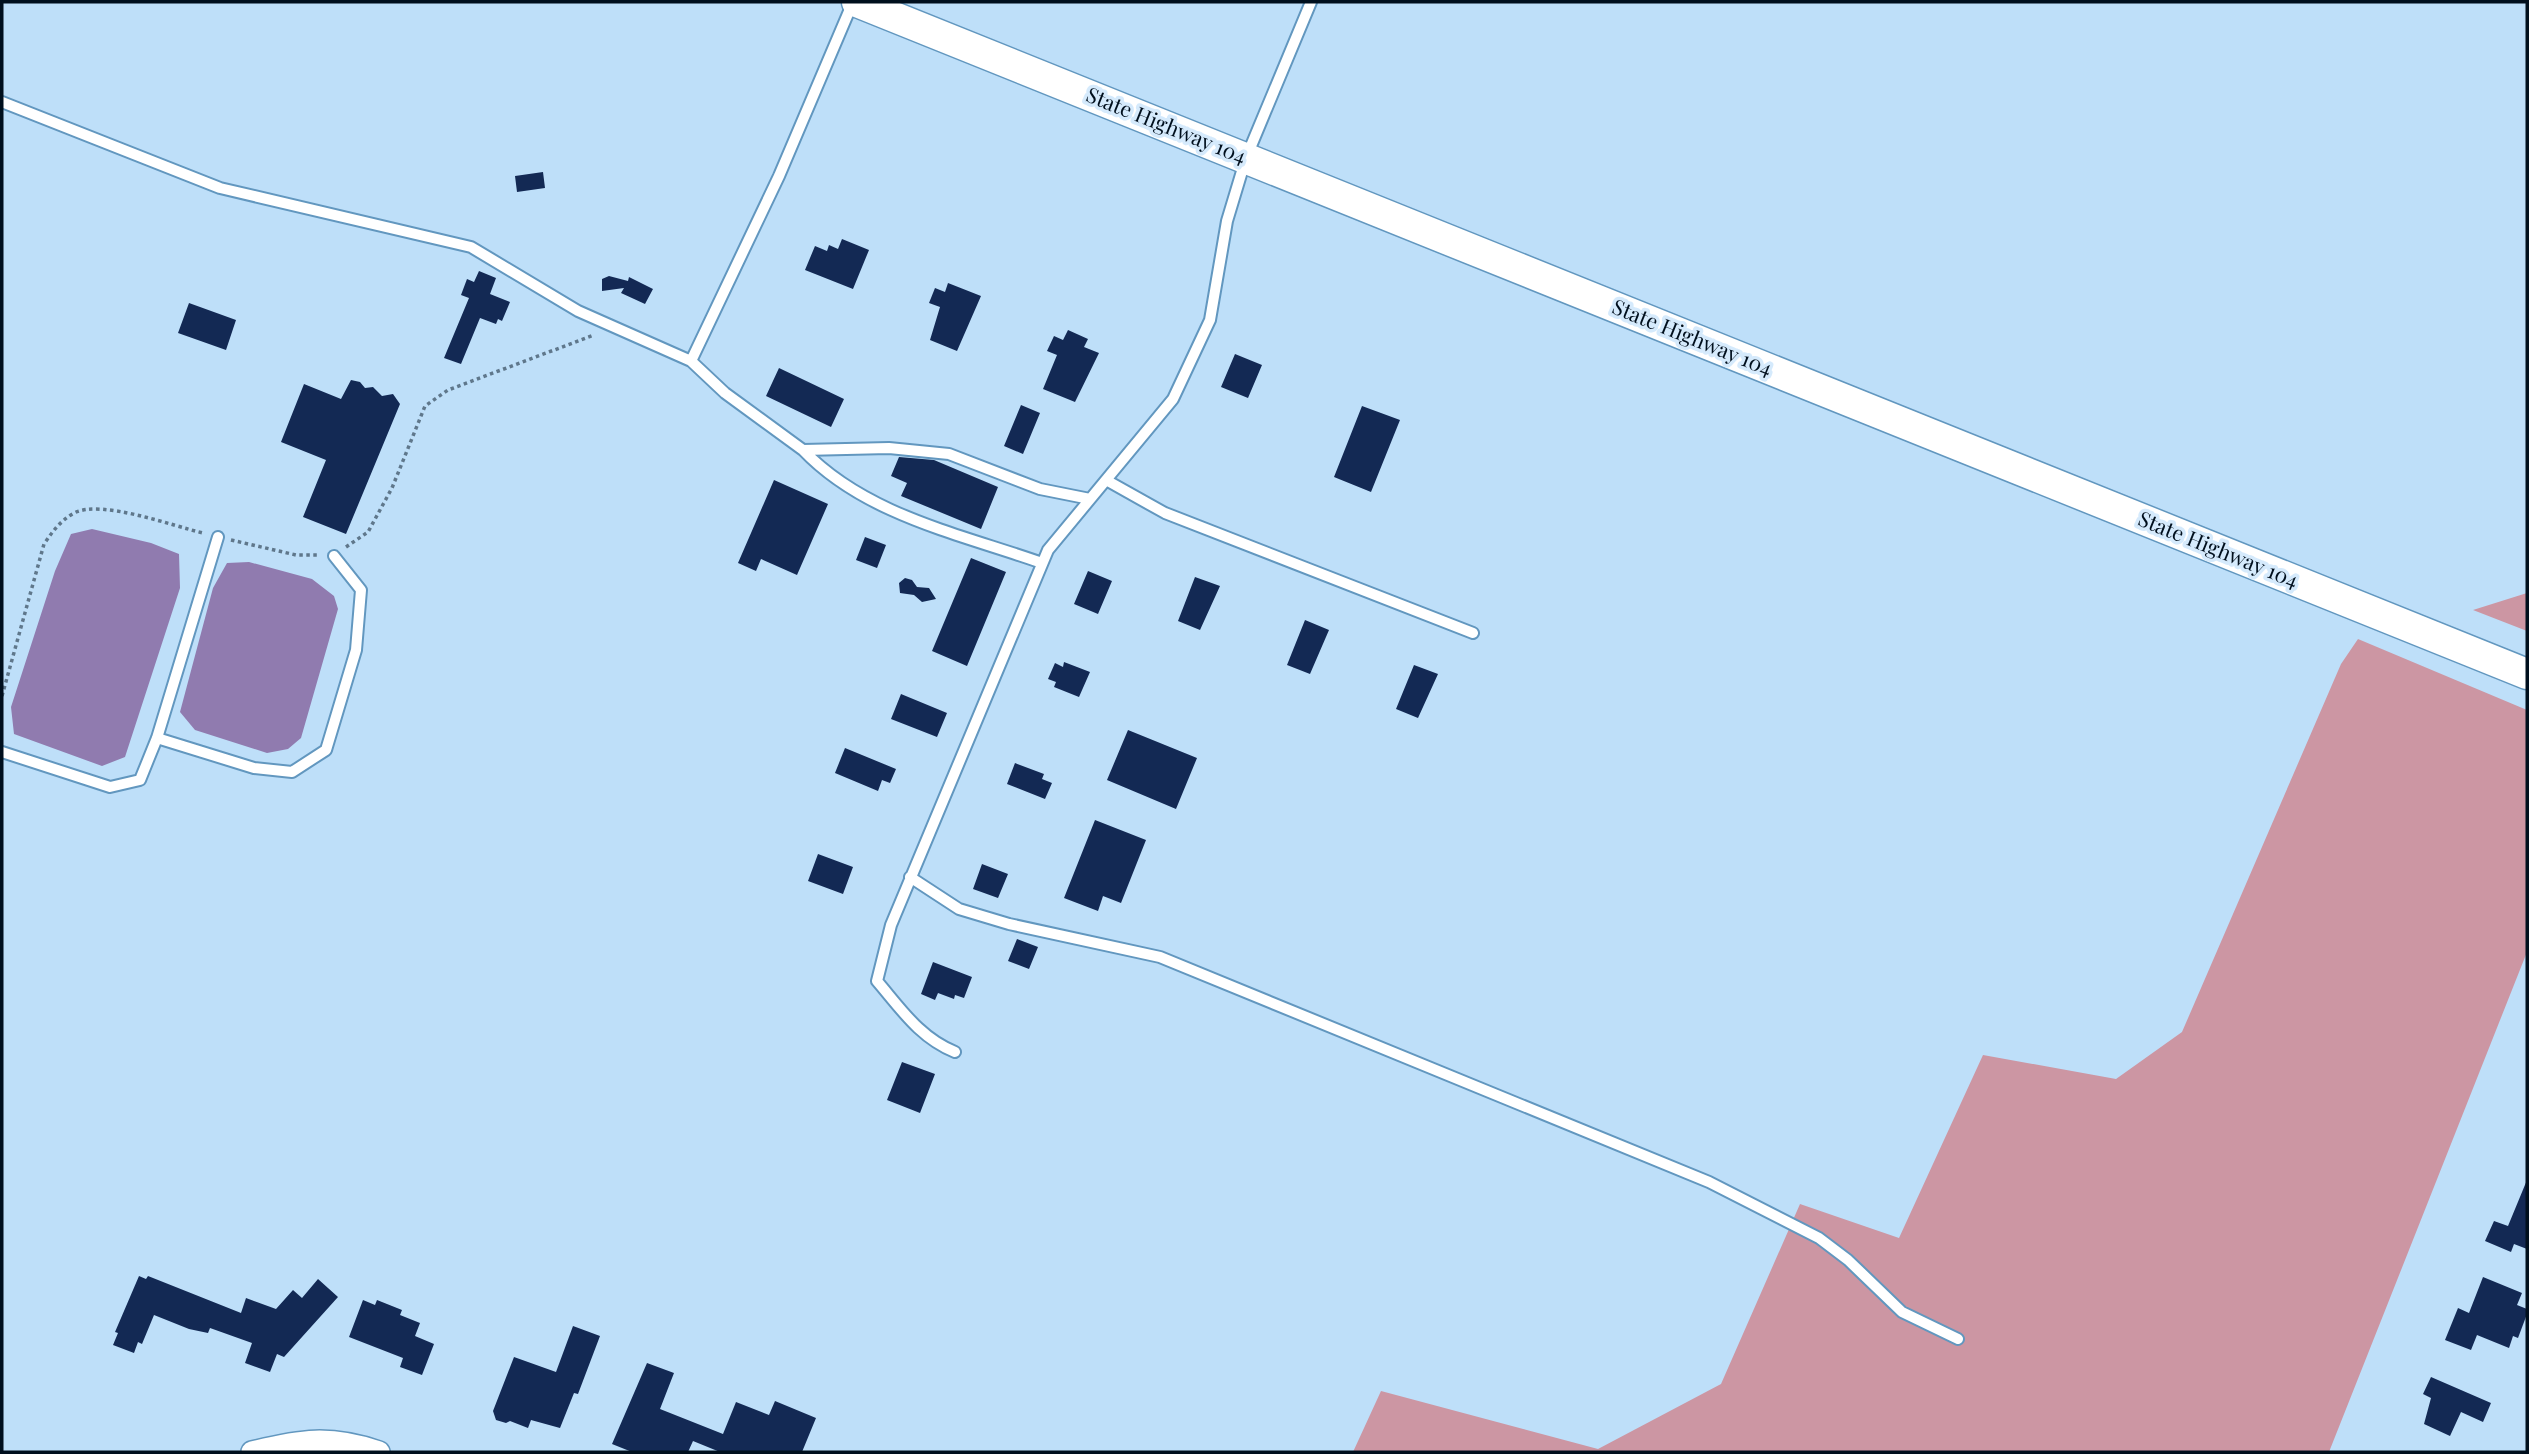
<svg xmlns="http://www.w3.org/2000/svg" width="2529" height="1454" viewBox="0 0 2529 1454" font-family="'Playfair Display',serif">
	<style>
		.green { fill: #cc96a3 }
		.water { fill: #907baf }
		.building { fill: #132954 }
		.lines { fill: none; stroke-linecap: round; stroke-linejoin: round }
		.service-casing { stroke: #6297bf; stroke-width: 14 }
		.minor-casing { stroke: #6297bf; stroke-width: 24 }
		.secondary-casing { stroke: #6297bf; stroke-width: 33 }
		.path { stroke: #5f778b; stroke-width: 3.5; stroke-dasharray: 3.5 3.5; stroke-linecap: butt }
		.service { stroke: #fff; stroke-width: 10 }
		.minor { stroke: #fff; stroke-width: 21 }
		.secondary { stroke: #fff; stroke-width: 30 }
		.labels { text-anchor: middle; stroke-width: 7; stroke-linejoin: round; paint-order: stroke }
		.street-label { font-size: 21px; fill: #000f1d; stroke: #d5eafc }
	</style>
	<rect width="100%" height="100%" fill="#bedff9"/>
	<!-- green -->
	<path class="green" d="M2527,593V631L2473,610Z
		M2358,639L2527,710V952L2329,1452H1353L1381,1391L1598,1449L1721,1384L1800,1204L1899,1238L1983,1055L2116,1079L2182,1032L2341,664Z"/>
	<!-- water -->
	<path class="water" d="M92,529L151,543L179,554L180,588L125,757L102,766L14,734L11,707L55,571L71,534Z
		M249,562L312,579L334,596L338,609L301,738L288,749L267,753L195,730L180,712L213,588L227,563Z"/>
	<!-- building -->
	<path class="building" d="M543,172L545,188L517,192L515,176Z
		M842,239L869,250L853,289L805,270L815,246L827,251L829,245L838,249Z
		M479,271L496,278L490,294L510,302L502,321L498,319L496,324L480,318L461,364L444,358L469,298L461,295L467,279L474,282Z
		M609,276L628,281L629,277L653,289L645,304L621,293L624,288L602,291V279Z
		M948,283L981,296L957,351L930,340L940,307L929,303L935,288L945,292Z
		M189,303L236,320L226,350L178,333Z
		M1068,330L1088,339L1084,347L1099,353L1075,402L1043,389L1057,355L1047,351L1054,336L1063,340Z
		M1235,354L1262,365L1248,398L1221,387Z
		M779,368L844,399L831,427L766,396Z
		M351,380L360,382L365,388L373,387L382,396L393,394L400,404L346,534L303,517L326,460L281,442L304,384L341,399Z
		M1021,405L1040,413L1023,454L1004,446Z
		M1362,406L1400,420L1371,492L1334,477Z
		M899,457L934,460L998,487L981,529L901,496L907,483L891,476Z
		M774,480L828,504L797,575L761,559L756,571L738,563Z
		M865,537L886,545L877,568L856,560Z
		M971,558L1006,572L967,666L932,651Z
		M1088,571L1112,581L1098,614L1074,604Z
		M1195,577L1220,586L1200,630L1178,621Z
		M905,578L912,580L917,587L929,588L936,599L922,602L914,595L900,593L899,583Z
		M1305,620L1329,630L1310,674L1287,665Z
		M1064,662L1090,672L1079,697L1054,687L1056,682L1048,679L1055,663L1063,667Z
		M1414,665L1438,674L1418,718L1396,709Z
		M901,694L947,713L937,737L891,719Z
		M1128,730L1197,758L1176,809L1107,780Z
		M845,748L896,769L890,783L882,780L878,791L835,773Z
		M1015,763L1044,774L1042,779L1052,783L1045,799L1007,784Z
		M1095,820L1146,840L1121,903L1103,896L1098,911L1064,898Z
		M818,854L853,867L843,894L808,881Z
		M982,864L1008,874L998,898L973,889Z
		M1017,939L1038,947L1029,969L1008,961Z
		M933,962L972,977L964,998L955,995L954,999L938,993L935,1000L921,994Z
		M902,1062L935,1074L920,1113L887,1100Z
		M2527,1180V1249L2514,1244L2511,1252L2485,1241L2494,1221L2508,1226Z
		M139,1276L146,1279L148,1276L241,1313L246,1298L276,1309L293,1290L302,1298L318,1279L338,1297L284,1357L277,1354L270,1372L245,1363L252,1343L210,1328L208,1333L189,1329L154,1315L142,1344L138,1342L134,1353L113,1345L118,1333L115,1332Z
		M2483,1277L2522,1293L2517,1305L2527,1309V1314L2518,1338L2513,1336L2509,1348L2477,1335L2471,1350L2445,1340L2458,1308L2469,1313Z
		M363,1300L375,1305L377,1300L402,1310L400,1315L420,1323L415,1336L434,1344L422,1375L400,1367L403,1358L349,1337Z
		M573,1326L600,1336L578,1394L574,1393L560,1428L531,1420L528,1428L510,1421L506,1423L496,1420L493,1411L514,1357L556,1372Z
		M647,1363L674,1373L660,1409L723,1434L736,1402L769,1415L775,1401L816,1418L802,1452H720L693,1441L688,1452H632L612,1444Z
		M2431,1377L2491,1403L2483,1422L2461,1412L2450,1436L2424,1424L2431,1398L2423,1394Z"/>
	<g class="lines">
		<!-- service casing -->
		<g class="service-casing">
			<path id="service" d="M2,102L220,188L471,247L578,311L691,361L725,393L803,450L889,448L949,454L1040,489L1090,499
				M691,361L779,176L853,2
				M803,450C865,515 960,534 1042,563
				M1106,480L1165,513L1473,633
				M157,738L254,768L292,772L326,750L356,650L361,590L334,556
				M2,752L110,787L140,780L157,738L218,537
				M910,877L959,909L1009,924L1160,957L1709,1182L1819,1238L1848,1260L1902,1312L1958,1339
				M955,1052C920,1038 901,1009 877,981L891,925L1048,550L1173,399L1210,320L1227,221L1246,158L1311,2"/>
		</g>
		<!-- minor casing -->
		<g class="minor-casing">
			<path id="minor" d="M252,1452C300,1440 330,1435 379,1452"/>
		</g>
		<!-- secondary casing -->
		<g class="secondary-casing">
			<path id="secondary" d="M857,2L2527,674"/>
		</g>
		<!-- path -->
		<path class="path" d="M231,540L296,555H319
			M346,547L368,532L392,488L425,406L448,390L594,335
			M2,696L44,544C53,531 60,521 74,513C101,499 173,526 203,533"/>
		<!-- service -->
		<use href="#service" class="service"/>
		<!-- minor -->
		<use href="#minor" class="minor"/>
		<!-- secondary -->
		<use href="#secondary" class="secondary"/>
	</g>
	<g class="labels">
		<!-- street labels -->
		<g class="street-label">
			<text transform="translate(1166 126) rotate(22)" y="7">State Highway 104</text>
			<text transform="translate(1692 338) rotate(22)" y="7">State Highway 104</text>
			<text transform="translate(2218 550) rotate(22)" y="7">State Highway 104</text>
		</g>
	</g>
	<!-- border -->
	<rect width="2529" height="1454" fill="none" stroke="#000f1d" stroke-width="7"/>
</svg>
